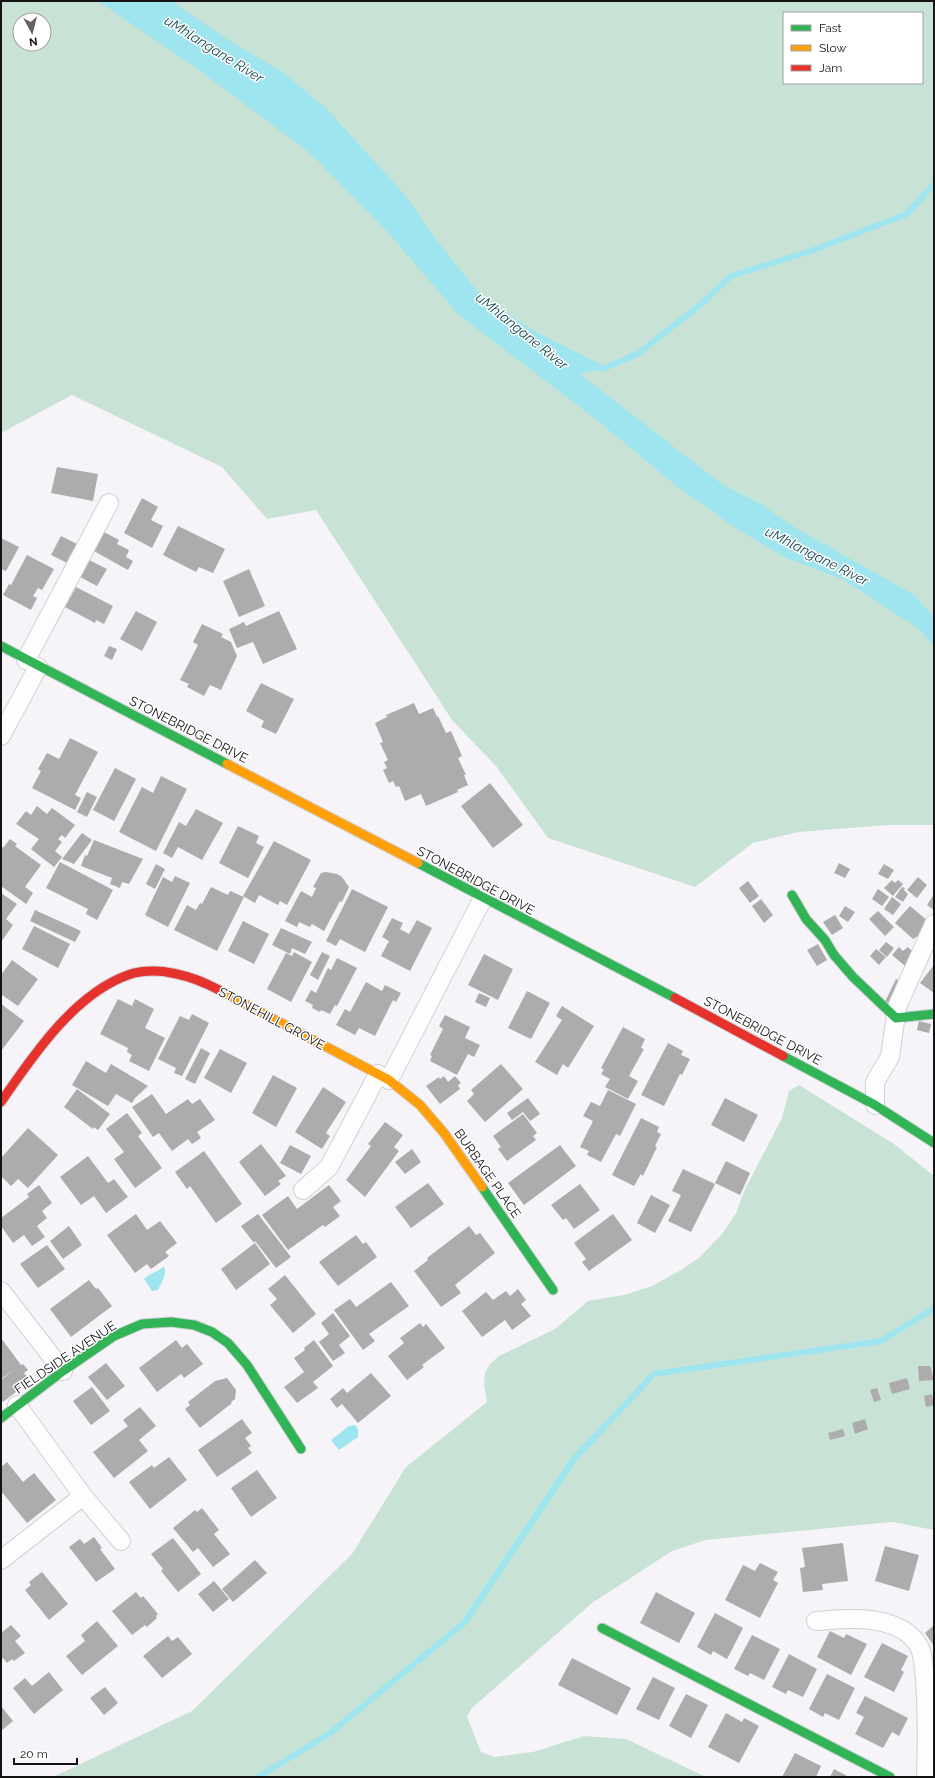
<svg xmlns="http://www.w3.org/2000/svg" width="935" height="1778" viewBox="0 0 935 1778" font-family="Raleway,sans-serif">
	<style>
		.green { fill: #c8e2d6; fill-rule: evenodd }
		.water { fill: #9ee5ef }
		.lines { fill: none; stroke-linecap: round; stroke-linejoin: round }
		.stream { stroke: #9ee5ef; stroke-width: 6 }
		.building { fill: #adabac }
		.street-casing { stroke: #d0cfd2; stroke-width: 20 }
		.fast-casing { stroke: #d0cfd2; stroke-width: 11 }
		.slow-casing { stroke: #d0cfd2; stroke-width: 11 }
		.jam-casing { stroke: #d0cfd2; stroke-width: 11 }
		.street { stroke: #fefdfe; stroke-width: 18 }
		.fast { stroke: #30b455; stroke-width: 9 }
		.slow { stroke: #ff9f0a; stroke-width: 9 }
		.jam { stroke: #e5322d; stroke-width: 9 }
		.labels { text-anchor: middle; stroke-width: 3; stroke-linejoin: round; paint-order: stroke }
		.street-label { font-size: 13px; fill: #141215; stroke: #fff }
		.water-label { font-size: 14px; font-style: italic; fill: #19484e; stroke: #fff }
	</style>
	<rect width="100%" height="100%" fill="#f6f4f8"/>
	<!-- green -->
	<path class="green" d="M1,1H934V825H887L798,832L753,843L695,887L548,838L496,766L452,720L316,510L267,519L222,467L72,395L1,433ZM784,13H922V83H784ZM20,20H44V44H20Z
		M799,1085L894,1144L934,1176V1530L892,1522L705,1540L672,1551L592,1603L472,1708L467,1717L481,1752L494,1757L533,1752L584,1736L626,1739L706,1777H53L192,1711L352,1554L406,1467L487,1402L484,1385L485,1373L490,1364L499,1356L555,1329L588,1301L624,1295L652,1286L681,1270L700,1257L723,1233L736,1213L745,1189L782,1118L789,1091Z"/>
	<!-- water -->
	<path class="water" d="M98,1H171L225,38L281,71L326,108L404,194L444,250L483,298L536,332L606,367L580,374L723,485L759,503L794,527L914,595L934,617V646L918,628L842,579L786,558L734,527L678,487L593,417L459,315L385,229L311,154L192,65Z
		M164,1266C167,1276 162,1281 158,1290L152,1291L144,1279C150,1273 158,1272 164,1266Z
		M355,1425L358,1429V1437L339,1450L331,1440L349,1426Z"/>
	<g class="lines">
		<!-- stream -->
		<path class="stream" d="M594,366L603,369L639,353L700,305L731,276L808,252L907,214L934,184
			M258,1777L329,1734L464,1623L573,1460L654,1374L881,1341L934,1308"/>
	</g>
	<!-- building -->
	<path class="building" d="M57,467L98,474L93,501L51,493Z
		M142,498L158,507L151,520L163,526L152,548L124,533Z
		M178,526L225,549L213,573L199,567L196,572L163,555Z
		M102,531L119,540L117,544L129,550L126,557L133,561L128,570L92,550Z
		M61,536L79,545L69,564L51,555Z
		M1,538L19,547L6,571L1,569Z
		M27,555L54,569L42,590L38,588L33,596L37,598L31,610L3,595L9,584L11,585Z
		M89,560L107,569L97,586L80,577Z
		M249,569L265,606L239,617L223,581Z
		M76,587L113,606L104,624L96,620L95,623L65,607Z
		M136,611L157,622L142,651L120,639Z
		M279,611L297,649L263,664L253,642L237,648L229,629L244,622L246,626Z
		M202,624L223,634L221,637L231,642L237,656L221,690L210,685L204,696L187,687L189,684L180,680L198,645L193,642Z
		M109,646L117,649L112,660L104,656Z
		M261,683L294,699L276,734L261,727L264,721L246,711Z
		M414,703L419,714L433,708L437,717L438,716L446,733L451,731L462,756L458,758L466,775H464L468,785L457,790L458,792L426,806L421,794L405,801L399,786L396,787L393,781L389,783L383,770L387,768L384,762L388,760L380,743L383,742L375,723L387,717L386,715Z
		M70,738L98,752L75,795L81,798L75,810L32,788L41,771L38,769L47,753L59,759Z
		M115,768L136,779L114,821L93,810Z
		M161,776L187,789L156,851L119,832L142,787L153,793Z
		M490,783L523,825L493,848L461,806Z
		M87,792L97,797L87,817L77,812Z
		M37,806L47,814L52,808L75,825L65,838L62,835L58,839L62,842L55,851L62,857L54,867L31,849L39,839L16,824L26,811L31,815Z
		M196,809L223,823L202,860L178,847L172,858L163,853L179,822L186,826Z
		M238,826L259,836L256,843L264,847L248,878L219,863Z
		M82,833L92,840L74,864L62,859Z
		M10,839L17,844L15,846L41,865L25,887L33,893L26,904L1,886V846L3,848Z
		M94,840L143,859L129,884L122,882L120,888L110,884L112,878L81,866L85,855L87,856Z
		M274,841L311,860L287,905L280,901L278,905L259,895L255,903L243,896Z
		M60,862L113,890L97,920L86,914L88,909L46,888Z
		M839,863L850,869L845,878L834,873Z
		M156,864L165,869L155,889L146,884Z
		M884,864L894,870L888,879L878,874Z
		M326,872L337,874L342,877L349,887L342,902L340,901L324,931L312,924L310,927L299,922L297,927L285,921L301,891L312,897L316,888L313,887L321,873Z
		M175,876L190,883L168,927L145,915L163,877L172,882Z
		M918,877L927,885L917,898L907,890Z
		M892,880L895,883L898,880L903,884L893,896L884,888Z
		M748,881L759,896L750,903L739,888Z
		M211,887L228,895L230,891L244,897L217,951L174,930L187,905L196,910L200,903L202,904Z
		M902,887L905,888L904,890L908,894L903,902L895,897Z
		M352,889L388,907L365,952L340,939L336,946L326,941Z
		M878,889L889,897L882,906L872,899Z
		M1,893L17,904L6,919L13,925L1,942Z
		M934,894V910L927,905Z
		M892,897L901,904L893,915L884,909Z
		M761,899L773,915L764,923L752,906Z
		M845,906L855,912L848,922L839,916Z
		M910,906L928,921L923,937L918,936L913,939L895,923Z
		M35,910L81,931L75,942L30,921Z
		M878,911L894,927L885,936L869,919Z
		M835,915L843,928L832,935L823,922Z
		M392,918L403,923L400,929L409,934L417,920L432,928L410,971L381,956L389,941L382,937Z
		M243,921L269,934L254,964L228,951Z
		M34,926L70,944L58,968L22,949Z
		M281,928L312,942L305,954L292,948L290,954L272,945Z
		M886,942L894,948L887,957L879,950Z
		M818,944L827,960L817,966L807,950Z
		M899,947L903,951L908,947L915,954L905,966L892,955Z
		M876,949L886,957L879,965L870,956Z
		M294,952L312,962L291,1002L267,989L286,953L292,956Z
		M322,952L330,956L318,980L310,975Z
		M484,954L513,969L498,1000L468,985Z
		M337,958L357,968L337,1006L335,1005L330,1014L321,1010L320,1012L312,1008L313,1005L305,1001L311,990L316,993L328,968L331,970Z
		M12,960L38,979L18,1006L2,995L1,996V975Z
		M933,966L934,967V993L920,983Z
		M896,979L904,984L894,1006L885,1002Z
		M366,982L382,991L385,985L401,993L396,1002L393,1000L375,1036L359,1028L355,1035L336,1025L345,1009L350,1012Z
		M527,991L550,1003L531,1039L508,1028Z
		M479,993L490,998L486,1007L475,1002Z
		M118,999L132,1006L135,999L154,1009L145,1028L165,1038L149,1071L129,1061L132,1055L127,1052L128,1048L100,1034Z
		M1,1004L24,1021L1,1051Z
		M562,1006L594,1026L568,1068L563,1064L557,1075L535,1062L562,1020L556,1016Z
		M192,1014L209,1023L182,1076L174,1073L176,1068L158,1059L180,1016L189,1020Z
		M445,1015L470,1027L465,1038L480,1045L474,1057L468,1054L457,1075L430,1061L432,1056L430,1055L443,1029L439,1026Z
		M919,1021L931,1024L929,1033L917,1030Z
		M623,1027L645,1039L641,1048L644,1049L629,1076L638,1081L628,1099L605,1087L610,1079L601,1074L604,1070L601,1068Z
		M668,1043L683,1051L681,1055L690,1059L682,1075L680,1074L664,1106L641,1095Z
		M201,1048L210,1053L195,1084L185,1079Z
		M220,1049L247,1063L231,1093L204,1078Z
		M86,1061L106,1073L111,1064L148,1086L135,1098L132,1103L116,1094L108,1106L72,1085Z
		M501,1064L523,1089L485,1122L467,1101L474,1094L471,1090Z
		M273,1075L297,1088L276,1127L252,1113Z
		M444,1076L448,1082L455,1076L461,1083L458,1085L460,1089L440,1104L426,1086L439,1077L440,1079Z
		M323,1087L346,1102L326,1133L330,1136L322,1149L295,1132Z
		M77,1089L110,1114L98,1130L94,1127L93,1129L64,1107Z
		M608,1090L636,1104L620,1136L616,1134L601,1162L587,1155L589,1151L580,1147L593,1121L583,1116L591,1102L600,1106Z
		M152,1094L166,1114L188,1099L192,1104L200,1099L215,1120L197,1132L201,1138L192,1144L188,1139L172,1151L159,1133L153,1137L132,1107Z
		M528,1098L540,1114L530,1121L523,1112L512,1120L507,1113Z
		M725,1098L758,1115L744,1142L711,1125Z
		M127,1113L142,1133L138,1136L162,1168L135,1188L114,1159L124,1152L106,1129Z
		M523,1114L537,1133L533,1136L536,1140L507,1161L498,1149L501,1147L493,1136Z
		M641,1118L659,1127L657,1132L661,1134L655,1146L657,1147L643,1176L641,1174L634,1186L612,1175Z
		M385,1122L403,1135L394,1147L399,1151L365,1197L346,1180L371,1146L368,1144Z
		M28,1128L58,1155L28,1188L18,1179L11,1186L1,1176L2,1168L1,1166V1158Z
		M261,1144L286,1176L278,1181L281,1184L265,1196L239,1162Z
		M290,1145L311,1156L301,1174L280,1163Z
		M560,1145L576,1166L524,1205L508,1183Z
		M412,1149L421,1162L405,1174L395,1162Z
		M204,1151L242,1204L216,1223L190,1186L187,1189L175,1172Z
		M88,1156L108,1183L114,1179L128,1197L106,1213L94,1196L81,1205L60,1177Z
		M726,1161L750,1173L740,1195L715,1183Z
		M683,1169L715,1184L691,1232L668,1221L681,1195L672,1191Z
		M428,1183L444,1204L411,1228L395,1207Z
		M580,1184L600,1210L574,1229L566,1218L563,1220L551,1205Z
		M39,1185L52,1203L42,1211L47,1218L37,1226L45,1237L32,1246L24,1235L13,1243L1,1226V1218L29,1197L27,1194Z
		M329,1185L341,1201L333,1207L340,1216L325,1227L323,1225L288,1250L262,1215L288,1196L297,1209Z
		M651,1195L670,1205L655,1233L637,1223Z
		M136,1214L147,1230L160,1221L177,1243L165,1252L169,1256L151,1269L147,1264L135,1273L107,1235Z
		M258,1214L291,1257L276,1268L255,1241L254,1243L241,1226Z
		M613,1214L632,1240L589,1271L582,1262L586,1259L574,1243Z
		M69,1226L82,1245L63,1259L50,1241Z
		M469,1226L476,1235L480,1233L495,1253L455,1285L461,1293L441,1307L414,1271L428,1260L427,1258Z
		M356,1235L363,1244L366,1242L377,1257L338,1286L319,1262Z
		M255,1243L270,1264L236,1290L221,1269Z
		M47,1245L65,1269L38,1288L20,1264Z
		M285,1275L316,1314L293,1333L270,1305L277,1299L268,1289Z
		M89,1280L96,1289L98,1288L112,1306L71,1337L50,1309Z
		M391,1282L409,1306L369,1334L375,1341L363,1350L334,1310L350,1299L356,1307Z
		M518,1289L526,1300L521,1304L531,1316L512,1330L505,1320L482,1337L462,1311L486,1292L493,1300L506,1291L510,1296Z
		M333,1313L350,1336L339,1345L345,1353L333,1361L319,1342L329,1334L321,1323Z
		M420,1323L423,1327L426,1324L445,1348L422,1365L424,1367L407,1380L388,1356L404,1343L400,1338Z
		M1,1338L21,1365L23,1364L28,1370L24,1373L30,1381L3,1402L1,1399V1380L15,1369L1,1379Z
		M176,1340L182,1348L187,1344L203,1364L184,1378L181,1374L157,1392L139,1368Z
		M314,1340L333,1366L313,1382L318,1388L297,1403L284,1387L304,1372L294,1358L305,1350L304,1348Z
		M106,1363L125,1386L107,1400L88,1377Z
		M918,1366H930L934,1380L919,1381Z
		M371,1373L391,1396L358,1423L342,1404L337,1408L330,1399L343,1388L347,1393Z
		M227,1378L236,1390L235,1399L231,1402L232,1403L200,1428L185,1409L190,1405L188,1402L215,1381Z
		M907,1378L910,1389L892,1394L889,1383Z
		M92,1387L110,1411L91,1425L73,1401Z
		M877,1388L881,1400L874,1402L870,1390Z
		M932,1394L934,1405L926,1407L924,1396Z
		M140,1407L156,1426L139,1440L148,1451L114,1478L93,1452L128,1426L123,1420Z
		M242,1419L252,1433L245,1438L251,1446L248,1448L252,1453L217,1477L198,1450Z
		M865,1419L868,1429L855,1434L852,1423Z
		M843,1429L845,1436L830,1440L828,1433Z
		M169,1457L187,1480L150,1509L129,1482L152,1465L154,1468Z
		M7,1462L23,1482L34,1473L56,1500L27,1523L1,1491V1467Z
		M257,1470L277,1498L251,1517L231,1488Z
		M202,1508L219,1530L214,1534L230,1554L213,1567L198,1548L193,1552L173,1528L195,1510L197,1512Z
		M94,1537L102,1548L100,1549L115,1569L96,1582L69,1547L80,1539L84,1544Z
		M173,1538L201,1574L178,1592L161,1571L163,1569L151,1554Z
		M843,1543L848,1581L822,1584L823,1590L803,1592L800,1568L805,1567L802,1548Z
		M885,1546L919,1555L909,1591L875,1581Z
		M255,1560L267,1573L233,1602L222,1589Z
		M760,1563L778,1572L773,1580L778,1583L760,1618L725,1600L743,1565L755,1571Z
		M42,1572L68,1604L49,1620L25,1590L31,1585L29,1582Z
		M214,1581L229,1599L213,1612L198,1594Z
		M136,1592L141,1598L143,1596L158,1614L156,1616L157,1618L147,1627L145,1625L132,1635L112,1611Z
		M656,1592L695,1613L679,1643L640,1623Z
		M715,1613L743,1628L727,1659L713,1651L711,1655L697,1647Z
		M97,1621L118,1646L82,1675L66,1656L85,1641L81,1635Z
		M11,1625L21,1636L15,1641L25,1653L14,1661L12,1659L7,1663L3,1658L1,1660V1633Z
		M934,1625V1646L925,1633Z
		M830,1631L844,1638L846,1634L867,1644L851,1675L817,1657Z
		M752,1635L780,1649L764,1680L750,1673L748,1676L734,1669Z
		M168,1636L172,1641L178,1637L192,1654L162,1678L143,1656Z
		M882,1643L908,1656L901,1670L904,1672L894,1692L864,1677Z
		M789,1654L817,1669L803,1697L788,1690L786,1694L772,1687Z
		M572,1658L631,1688L617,1715L558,1685Z
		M49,1672L63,1690L34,1714L13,1688L25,1678L32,1686Z
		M827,1674L855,1688L839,1720L825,1713L823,1717L809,1709Z
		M653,1677L675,1688L659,1720L636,1709Z
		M105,1687L118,1703L104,1715L90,1698Z
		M686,1694L708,1705L691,1738L669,1726Z
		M865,1696L908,1718L899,1736L892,1732L883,1748L855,1734L864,1717L856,1713Z
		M1,1706L13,1721L1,1731Z
		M726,1713L742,1722L744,1718L759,1726L739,1763L708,1747Z
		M795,1753L821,1766L816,1777H782Z
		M834,1769L849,1777H830Z"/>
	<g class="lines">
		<!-- street casing -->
		<g class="street-casing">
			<path id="street" d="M26,660L109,503
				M1,736L38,667
				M389,1080L483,898
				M875,1105V1082L890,1057L897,1007L934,924
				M303,1190L329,1167L378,1074
				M1,1291L63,1371
				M17,1405L83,1496L121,1541
				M1,1560L83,1496
				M816,1621C844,1619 875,1615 901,1629C909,1633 918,1642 921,1651C925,1666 925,1682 926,1697C927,1724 927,1750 926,1777"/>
		</g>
		<!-- fast casing -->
		<g class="fast-casing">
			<path id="fast" d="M1,646L227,764
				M418,863L675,998
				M792,895L806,919L825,940L834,955L853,977L896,1018L934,1014
				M783,1056L875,1105L934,1143
				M482,1187L553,1290
				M1,1418L63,1371L114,1336L142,1324L171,1322L194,1325L212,1332L228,1343L247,1365L301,1449
				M602,1628L890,1777"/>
		</g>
		<!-- slow casing -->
		<g class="slow-casing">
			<path id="slow" d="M227,764L418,863
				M219,990L389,1080L420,1105L444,1133L482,1187"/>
		</g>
		<!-- jam casing -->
		<g class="jam-casing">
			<path id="jam" d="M675,998L783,1056
				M1,1102C32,1057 74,994 128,975C157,965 193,976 219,990"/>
		</g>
		<!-- street -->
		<use href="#street" class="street"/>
		<!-- fast -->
		<use href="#fast" class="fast"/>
		<!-- slow -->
		<use href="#slow" class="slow"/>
		<!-- jam -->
		<use href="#jam" class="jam"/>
	</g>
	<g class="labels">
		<!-- street labels -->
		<g class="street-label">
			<text transform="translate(189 729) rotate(27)" y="5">STONEBRIDGE DRIVE</text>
			<text transform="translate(476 880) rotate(28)" y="5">STONEBRIDGE DRIVE</text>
			<text transform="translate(272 1018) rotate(28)" y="5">STONEHILL GROVE</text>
			<text transform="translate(763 1030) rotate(28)" y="5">STONEBRIDGE DRIVE</text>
			<text transform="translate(488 1173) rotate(55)" y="5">BURBAGE PLACE</text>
			<text transform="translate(65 1357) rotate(-34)" y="5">FIELDSIDE AVENUE</text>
		</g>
		<!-- water labels -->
		<g class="water-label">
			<text transform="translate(214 49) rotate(32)" y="5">uMhlangane River</text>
			<text transform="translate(522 331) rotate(39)" y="5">uMhlangane River</text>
			<text transform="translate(817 556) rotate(27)" y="5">uMhlangane River</text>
		</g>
	</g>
	<!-- border -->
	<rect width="935" height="1778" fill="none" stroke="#141215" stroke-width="4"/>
	<!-- legend -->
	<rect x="783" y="12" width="140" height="72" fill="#ffffff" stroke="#a1a0a1"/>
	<rect x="791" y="25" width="20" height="6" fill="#30b455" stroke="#a1a0a1"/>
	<text x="819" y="32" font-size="12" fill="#141215">Fast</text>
	<rect x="791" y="45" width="20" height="6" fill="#ff9f0a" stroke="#a1a0a1"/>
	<text x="819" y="52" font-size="12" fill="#141215">Slow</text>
	<rect x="791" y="65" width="20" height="6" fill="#e5322d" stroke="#a1a0a1"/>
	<text x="819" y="72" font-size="12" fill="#141215">Jam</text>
	<!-- north arrow -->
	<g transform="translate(32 32) rotate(173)"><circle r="19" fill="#ffffff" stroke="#a1a0a1"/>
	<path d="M0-3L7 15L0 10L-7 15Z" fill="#636164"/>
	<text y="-6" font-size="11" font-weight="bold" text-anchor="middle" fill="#141215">N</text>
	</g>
	<!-- scale -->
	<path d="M14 1758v6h63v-6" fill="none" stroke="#141215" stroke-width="2"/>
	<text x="20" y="1758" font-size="12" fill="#141215" stroke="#ffffff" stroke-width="3" paint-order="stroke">20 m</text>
</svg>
